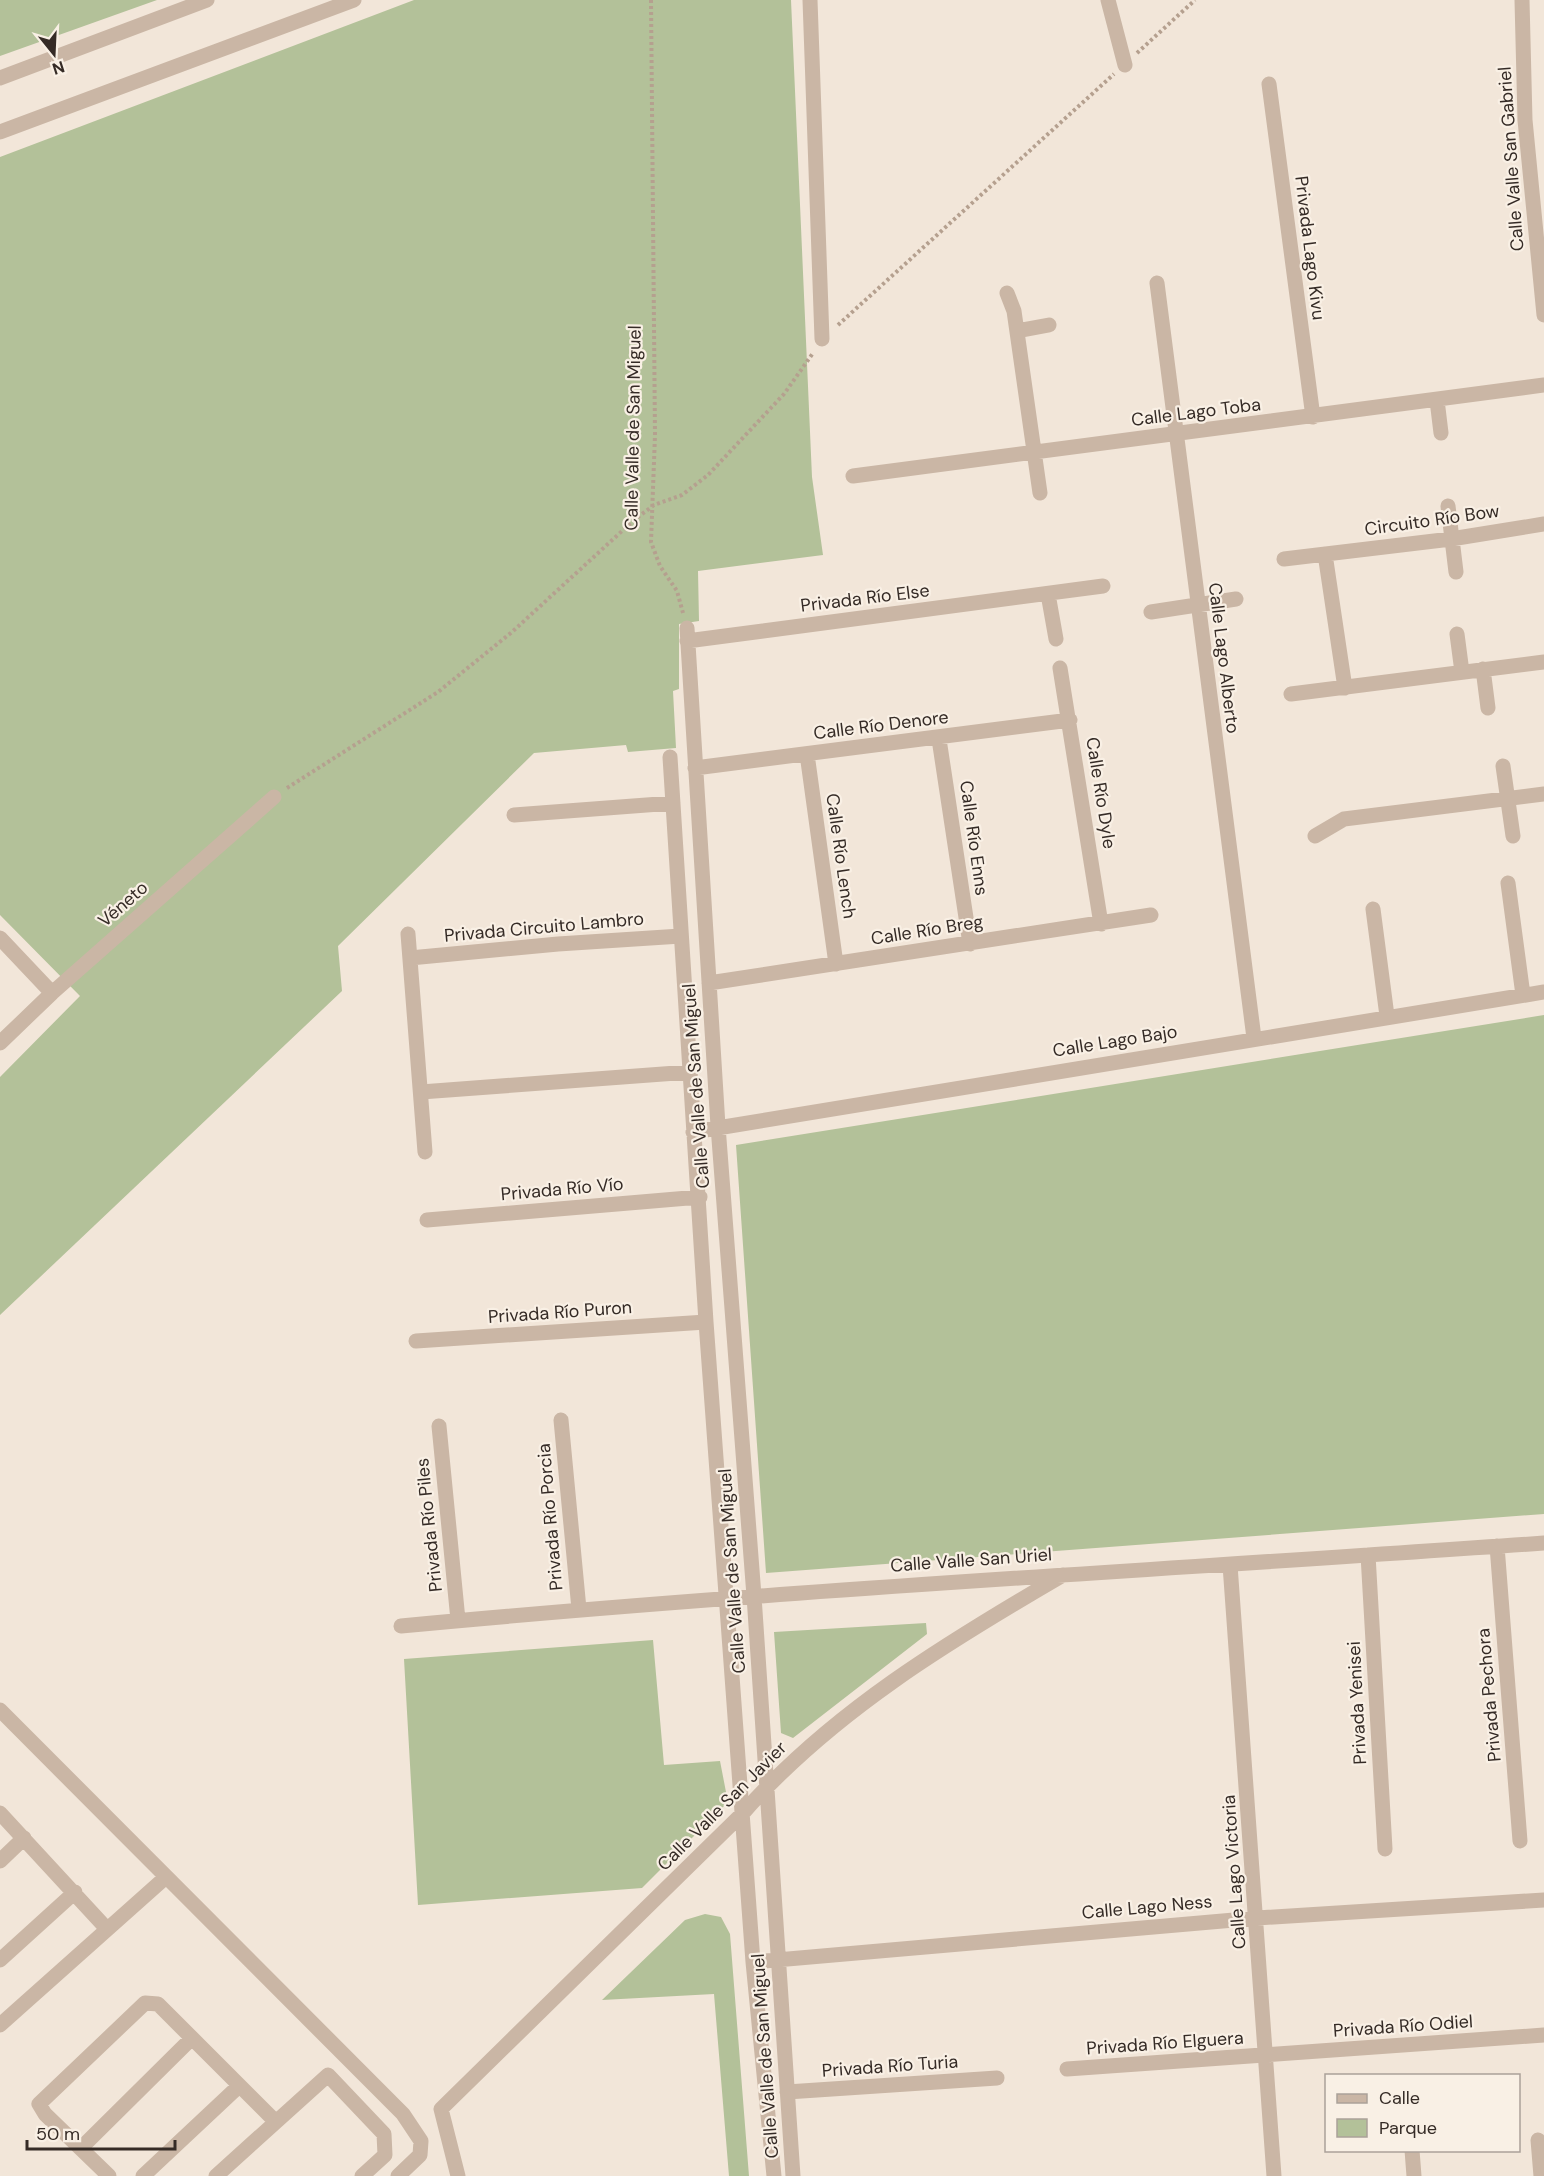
<svg xmlns="http://www.w3.org/2000/svg" width="1544" height="2176" viewBox="0 0 1544 2176" font-family="'DM Sans',sans-serif">
	<style>
		.green { fill: #b3c199 }
		.lines { fill: none; stroke-linecap: round; stroke-linejoin: round }
		.path { stroke: #b5a08f; stroke-width: 4; stroke-dasharray: 3 3; stroke-linecap: butt }
		.minor { stroke: #cab6a5; stroke-width: 15 }
		.labels { text-anchor: middle; stroke-width: 4.5; stroke-linejoin: round; paint-order: stroke }
		.street-label { font-size: 18px; fill: #352b26; stroke: #f9f0e5 }
	</style>
	<rect width="100%" height="100%" fill="#f2e6d9"/>
	<!-- green -->
	<path class="green" d="M0,0H157L0,56Z
		M414,0H791L812,477L823,555L698,571L699,621L679,624V689L673,691L676,748L628,752L626,745L534,753L338,946L342,991L0,1315V1077L80,996L0,915V157Z
		M1544,1015V1514L766,1573L736,1145Z
		M926,1623L927,1634L793,1738L781,1733L774,1632Z
		M653,1640L664,1765L720,1761L726,1792L724,1806L642,1888L418,1905L404,1659Z
		M705,1914L721,1917L730,1934L749,2176H729L714,1994L602,2000L685,1920Z"/>
	<g class="lines">
		<!-- path -->
		<path class="path" d="M651,0L655,435L651,542L660,566L677,591L683,613
			M1137,53L1195,0
			M838,325L1114,74
			M287,788L438,692L512,632L634,520L654,505L682,495L708,475L784,394L813,353"/>
		<!-- minor -->
		<path class="minor" d="M810,0L822,339
			M1108,0L1125,65
			M1522,0L1525,120L1544,315
			M0,78L207,0
			M1269,84L1313,417
			M0,132L354,0
			M1157,283L1254,1038
			M1007,293L1014,311L1040,493
			M1017,331L1049,325
			M1437,400L1441,433
			M853,476L1544,385
			M1448,506L1456,572
			M1325,554L1345,688
			M1284,559L1451,539L1544,524
			M1048,594L1056,639
			M1151,612L1236,599
			M687,628L718,1126L754,1596L793,2176
			M1457,634L1462,672
			M687,641L1103,586
			M1060,668L1101,924
			M1483,669L1488,708
			M1291,694L1544,662
			M939,739L970,944
			M807,754L836,964
			M670,757L706,1322L753,1962L774,2176
			M1503,766L1513,836
			M695,768L1070,720
			M514,815L673,803
			M1315,836L1344,819L1544,794
			M1508,883L1523,995
			M1373,909L1387,1016
			M408,934L425,1152
			M0,938L52,993
			M410,958L558,944L681,936
			M709,983L1151,915
			M0,1043L52,993L274,797
			M421,1092L690,1072
			M693,1132L1544,992
			M427,1220L700,1197
			M416,1341L706,1322
			M561,1420L579,1609
			M439,1426L458,1620
			M1497,1546L1520,1841
			M1368,1555L1385,1849
			M1230,1565L1274,2176
			M401,1626C781,1590 1163,1570 1544,1543
			M0,1710L403,2114L421,2141L420,2155L398,2176
			M0,1813L107,1929
			M0,1861L24,1838
			M0,1960L75,1892
			M753,1962L1257,1918L1544,1900
			M0,2025L166,1877
			M1067,2069L1544,2035
			M787,2092L997,2078
			M1538,2140L1541,2176
			M81,2148L191,2039
			M1412,2150L1414,2176
			M109,2176L45,2114L39,2104L145,2003L158,2004L275,2121
			M143,2176L239,2086
			M216,2176L328,2075L384,2134L385,2155L362,2176
			M458,2176L441,2109L743,1813C832,1712 948,1642 1063,1575"/>
	</g>
	<g class="labels">
		<!-- street labels -->
		<g class="street-label">
			<text transform="translate(1511 159) rotate(-94)" y="6">Calle Valle San Gabriel</text>
			<text transform="translate(1310 248) rotate(83)" y="6">Privada Lago Kivu</text>
			<text transform="translate(1196 412) rotate(-7)" y="6">Calle Lago Toba</text>
			<text transform="translate(633 428) rotate(-89)" y="6">Calle Valle de San Miguel</text>
			<text transform="translate(1432 520) rotate(-8)" y="6">Circuito Río Bow</text>
			<text transform="translate(865 598) rotate(-7)" y="6">Privada Río Else</text>
			<text transform="translate(1224 658) rotate(83)" y="6">Calle Lago Alberto</text>
			<text transform="translate(881 725) rotate(-7)" y="6">Calle Río Denore</text>
			<text transform="translate(1101 793) rotate(81)" y="6">Calle Río Dyle</text>
			<text transform="translate(974 838) rotate(82)" y="6">Calle Río Enns</text>
			<text transform="translate(841 856) rotate(82)" y="6">Calle Río Lench</text>
			<text transform="translate(123 904) rotate(-41)" y="6">Véneto</text>
			<text transform="translate(544 927) rotate(-5)" y="6">Privada Circuito Lambro</text>
			<text transform="translate(927 930) rotate(-9)" y="6">Calle Río Breg</text>
			<text transform="translate(1115 1041) rotate(-9)" y="6">Calle Lago Bajo</text>
			<text transform="translate(696 1086) rotate(-94)" y="6">Calle Valle de San Miguel</text>
			<text transform="translate(562 1189) rotate(-5)" y="6">Privada Río Vío</text>
			<text transform="translate(560 1312) rotate(-4)" y="6">Privada Río Puron</text>
			<text transform="translate(550 1517) rotate(-95)" y="6">Privada Río Porcia</text>
			<text transform="translate(429 1525) rotate(-96)" y="6">Privada Río Piles</text>
			<text transform="translate(971 1560) rotate(-4)" y="6">Calle Valle San Uriel</text>
			<text transform="translate(732 1571) rotate(-94)" y="6">Calle Valle de San Miguel</text>
			<text transform="translate(1489 1695) rotate(-95)" y="6">Privada Pechora</text>
			<text transform="translate(1357 1703) rotate(-93)" y="6">Privada Yenisei</text>
			<text transform="translate(722 1806) rotate(-45)" y="6">Calle Valle San Javier</text>
			<text transform="translate(1234 1872) rotate(-94)" y="6">Calle Lago Victoria</text>
			<text transform="translate(1147 1907) rotate(-5)" y="6">Calle Lago Ness</text>
			<text transform="translate(1403 2026) rotate(-4)" y="6">Privada Río Odiel</text>
			<text transform="translate(1165 2043) rotate(-4)" y="6">Privada Río Elguera</text>
			<text transform="translate(765 2056) rotate(-94)" y="6">Calle Valle de San Miguel</text>
			<text transform="translate(890 2066) rotate(-4)" y="6">Privada Río Turia</text>
		</g>
	</g>
	<!-- legend -->
	<rect x="1325" y="2074" width="195" height="78" fill="#f9f0e5" stroke="#aba199" stroke-width="1.5"/>
	<rect x="1337" y="2094" width="30" height="9" fill="#cab6a5" stroke="#aba199" stroke-width="1.5"/>
	<text x="1379" y="2104" font-size="18" fill="#352b26">Calle</text>
	<rect x="1337" y="2119" width="30" height="18" fill="#b3c199" stroke="#aba199" stroke-width="1.5"/>
	<text x="1379" y="2134" font-size="18" fill="#352b26">Parque</text>
	<!-- north arrow -->
	<g transform="translate(54 54) rotate(162)" stroke="#f9f0e5" stroke-width="4.5" paint-order="stroke">
	<path d="M0-4.5L10 22L0 15L-10 22Z" fill="#352b26"/>
	<text y="-9" font-size="16" font-weight="bold" text-anchor="middle" fill="#352b26">N</text>
	</g>
	<!-- scale -->
	<path d="M27 2140v9h148v-9" fill="none" stroke="#352b26" stroke-width="3"/>
	<text x="36" y="2140" font-size="18" fill="#352b26" stroke="#f9f0e5" stroke-width="4.5" paint-order="stroke">50 m</text>
</svg>
